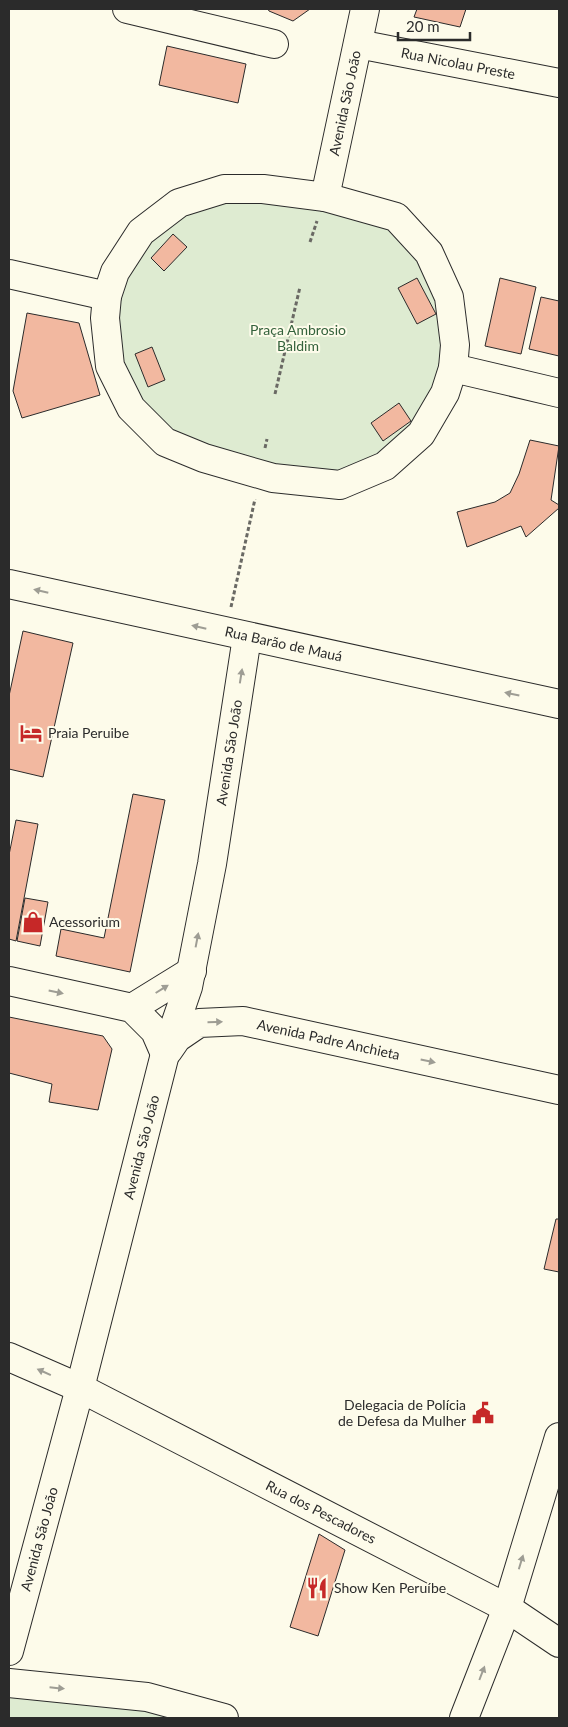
<svg xmlns="http://www.w3.org/2000/svg" width="568" height="1727" viewBox="0 0 568 1727" font-family="Lato,sans-serif">
	<style>
		.green { fill: #deebd1; stroke: #74746e }
		.building { fill: #f2b8a0; stroke: #2b2b2b }
		.lines { fill: none; stroke-linecap: round; stroke-linejoin: round }
		.minor-casing { stroke: #2b2b2b; stroke-width: 30 }
		.major-casing { stroke: #2b2b2b; stroke-width: 30 }
		.path { stroke: #6a6964; stroke-width: 3; stroke-dasharray: 4 2.5; stroke-linecap: butt }
		.minor { stroke: #fdfbea; stroke-width: 28 }
		.major { stroke: #fdfbea; stroke-width: 28 }
		.oneway { fill: #9e9d94 }
		.labels { text-anchor: middle; stroke-width: 4; stroke-linejoin: round; paint-order: stroke }
		.street-label { font-size: 14px; fill: #2b2b2b; stroke: #fdfbea }
		.park-label { font-size: 14px; fill: #34623c; stroke: #fdfbea }
		.poi-label { font-size: 14px; fill: #2b2b2b; stroke: #fdfbea; text-anchor: start }
	</style>
	<rect width="100%" height="100%" fill="#fdfbea"/>
	<!-- green -->
	<path class="green" d="M226,198L323,206L390,225L421,258L441,299L445,366L414,429L380,459L339,476L275,469L171,434L138,403L119,363L116,297L148,238L184,211Z
		M9,1683L222,1718H9Z"/>
	<!-- building -->
	<path class="building" d="M268,9H310L293,21L269,11Z
		M417,9H466L460,27L414,17Z
		M167,46L246,64L238,103L159,85Z
		M173,234L187,247L164,271L151,258Z
		M417,278L436,314L417,324L398,288Z
		M500,278L536,287L521,354L485,346Z
		M541,297L559,301V356L529,349Z
		M27,313L79,323L100,395L22,418L13,391Z
		M152,347L165,380L148,387L135,354Z
		M399,403L411,421L383,441L371,423Z
		M530,440L559,446L551,500L559,505V508L526,537L521,526L467,547L457,512L495,502L510,493L519,474Z
		M23,631L73,643L43,777L9,769V696Z
		M133,794L165,800L130,972L56,956L61,929L104,938Z
		M16,820L38,824L16,941L9,939V855Z
		M25,898L48,902L40,946L17,941Z
		M9,1017L103,1036L112,1049L98,1110L49,1102L52,1084L9,1073Z
		M556,1219H559V1272L544,1269Z
		M319,1534L345,1550L318,1636L290,1627Z"/>
	<g class="lines">
		<!-- minor casing -->
		<g class="minor-casing">
			<g id="minor">
				<path d="M127,9L274,44"/>
				<path id="s1" d="M358,44L559,83"/>
				<path d="M224,189H263L325,197L396,217L429,253L449,297L455,345L453,368L445,393L421,434L385,466L340,485L273,478L204,458L165,442L131,408L110,366L105,318L107,296L115,272L141,232L179,203Z"/>
				<path id="s2" d="M325,197L365,9"/>
				<path d="M9,274L107,296"/>
				<path d="M453,368L559,393"/>
				<path d="M9,1357L80,1388"/>
				<path d="M9,1683L147,1697L224,1718"/>
				<path d="M464,1718L507,1608L559,1437"/>
			</g>
		</g>
		<!-- major casing -->
		<g class="major-casing">
			<g id="major">
				<path id="s3" d="M9,584L559,704"/>
				<path d="M9,981L132,1008L155,1031L165,1054"/>
				<path d="M132,1008L192,971"/>
				<path id="s4" d="M168,1051L177,1038L199,1023L243,1021L559,1090"/>
				<path id="s5" d="M80,1388L507,1608L559,1643"/>
				<path id="s6" d="M9,1651L80,1388L165,1054L188,987L212,864L247,637"/>
			</g>
		</g>
		<!-- path -->
		<path class="path" d="M310,242L317,221
			M275,394L300,287
			M265,448L267,439
			M231,607L255,499"/>
		<!-- minor -->
		<use href="#minor" class="minor"/>
		<!-- major -->
		<use href="#major" class="major"/>
	</g>
	<!-- one-way arrows -->
	<defs><path id="oneway-solid" d="M-6-.8H1V-3.2L6.5 0L1 3.2V.8H-6Z" transform="scale(1.25)"/></defs>
	<g class="oneway">
		<use href="#oneway-solid" transform="translate(41 591) rotate(-167)"/>
		<use href="#oneway-solid" transform="translate(199 627) rotate(-167)"/>
		<use href="#oneway-solid" transform="translate(241 676) rotate(-81)"/>
		<use href="#oneway-solid" transform="translate(512 694) rotate(-168)"/>
		<use href="#oneway-solid" transform="translate(197 940) rotate(-79)"/>
		<use href="#oneway-solid" transform="translate(162 989) rotate(-32)"/>
		<use href="#oneway-solid" transform="translate(56 992) rotate(12)"/>
		<use href="#oneway-solid" transform="translate(215 1022) rotate(-2)"/>
		<use href="#oneway-solid" transform="translate(428 1061) rotate(12)"/>
		<use href="#oneway-solid" transform="translate(44 1372) rotate(-156)"/>
		<use href="#oneway-solid" transform="translate(521 1562) rotate(-73)"/>
		<use href="#oneway-solid" transform="translate(482 1673) rotate(-69)"/>
		<use href="#oneway-solid" transform="translate(57 1688) rotate(6)"/>
	</g>
	<!-- icons -->
	<defs>
		<g id="hotel-bare" transform="scale(1.725)"><path d="M-6-4.5h1.5V1H6V5H4.5V3h-9V5H-6ZM-4 0a1.8 1.8 0 1 1 3.6 0ZM.5 0V-2.5h3Q6-2.5 6 0Z" fill="#c62828" stroke="#fdfbea" stroke-width="2.5" paint-order="stroke"/></g>
		<g id="shop-bare" transform="scale(1.725)"><path d="M-5-2.5h2.3a2.7 3.5 0 0 1 5.4 0H5L5.5 6h-11ZM-1.5-2.5h3a1.5 2.3 0 0 0-3 0Z" fill="#c62828" stroke="#fdfbea" stroke-width="2.5" paint-order="stroke"/></g>
		<g id="civic-bare" transform="scale(1.725)"><path d="M-.6-6.5H3V-4.5H.6V-3L4-1V1h2V6H-6V1h2V-1L-.6-3ZM-1.2 2.5V6h2.4V2.5Z" fill="#c62828" stroke="#fdfbea" stroke-width="2.5" paint-order="stroke"/></g>
		<g id="restaurant-bare" transform="scale(1.725)"><path d="M-5-6h1v4h1v-4h1v4h1v-4h1v5L-1.5 .5V6h-2V.5L-5-1ZM5-6V6H3V1.5H1.5Q1.5-4 5-6Z" fill="#c62828" stroke="#fdfbea" stroke-width="2.5" paint-order="stroke"/></g>
	</defs>
	<g fill-rule="evenodd">
		<use href="#hotel-bare" x="31" y="733"/>
		<use href="#shop-bare" x="33" y="922"/>
		<use href="#civic-bare" x="483" y="1413"/>
		<use href="#restaurant-bare" x="317" y="1588"/>
	</g>
	<g class="labels">
		<!-- street labels -->
		<g class="street-label">
			<text dy="5" stroke="none"><textPath href="#s1" startOffset="102">Rua Nicolau Preste</textPath></text>
			<text dy="5" stroke="none"><textPath href="#s2" startOffset="96">Avenida São João</textPath></text>
			<text dy="5" stroke="none"><textPath href="#s3" startOffset="281">Rua Barão de Mauá</textPath></text>
			<text dy="5" stroke="none"><textPath href="#s6" startOffset="926">Avenida São João</textPath></text>
			<text dy="5" stroke="none"><textPath href="#s4" startOffset="174">Avenida Padre Anchieta</textPath></text>
			<text dy="5" stroke="none"><textPath href="#s6" startOffset="521">Avenida São João</textPath></text>
			<text dy="5" stroke="none"><textPath href="#s5" startOffset="271">Rua dos Pescadores</textPath></text>
			<text dy="5" stroke="none"><textPath href="#s6" startOffset="116">Avenida São João</textPath></text>
		</g>
		<!-- park labels -->
		<g class="park-label">
			<text x="298" y="335">Praça Ambrosio<tspan x="298" dy="16">Baldim</tspan></text>
		</g>
		<!-- poi labels -->
		<g class="poi-label">
			<text x="48" y="738">Praia Peruibe</text>
			<text x="49" y="927">Acessorium</text>
			<text x="466" y="1410" text-anchor="end">Delegacia de Polícia<tspan x="466" dy="16">de Defesa da Mulher</tspan></text>
			<text x="334" y="1593">Show Ken Peruíbe</text>
		</g>
	</g>
	<!-- border -->
	<rect width="568" height="1727" fill="none" stroke="#2b2b2b" stroke-width="20"/>
	<!-- scale -->
	<path d="M398 32v8h72v-8" fill="none" stroke="#2b2b2b" stroke-width="2.5"/>
	<text x="406" y="32" font-size="15" fill="#2b2b2b" stroke="#fdfbea" stroke-width="4" paint-order="stroke">20 m</text>
</svg>
